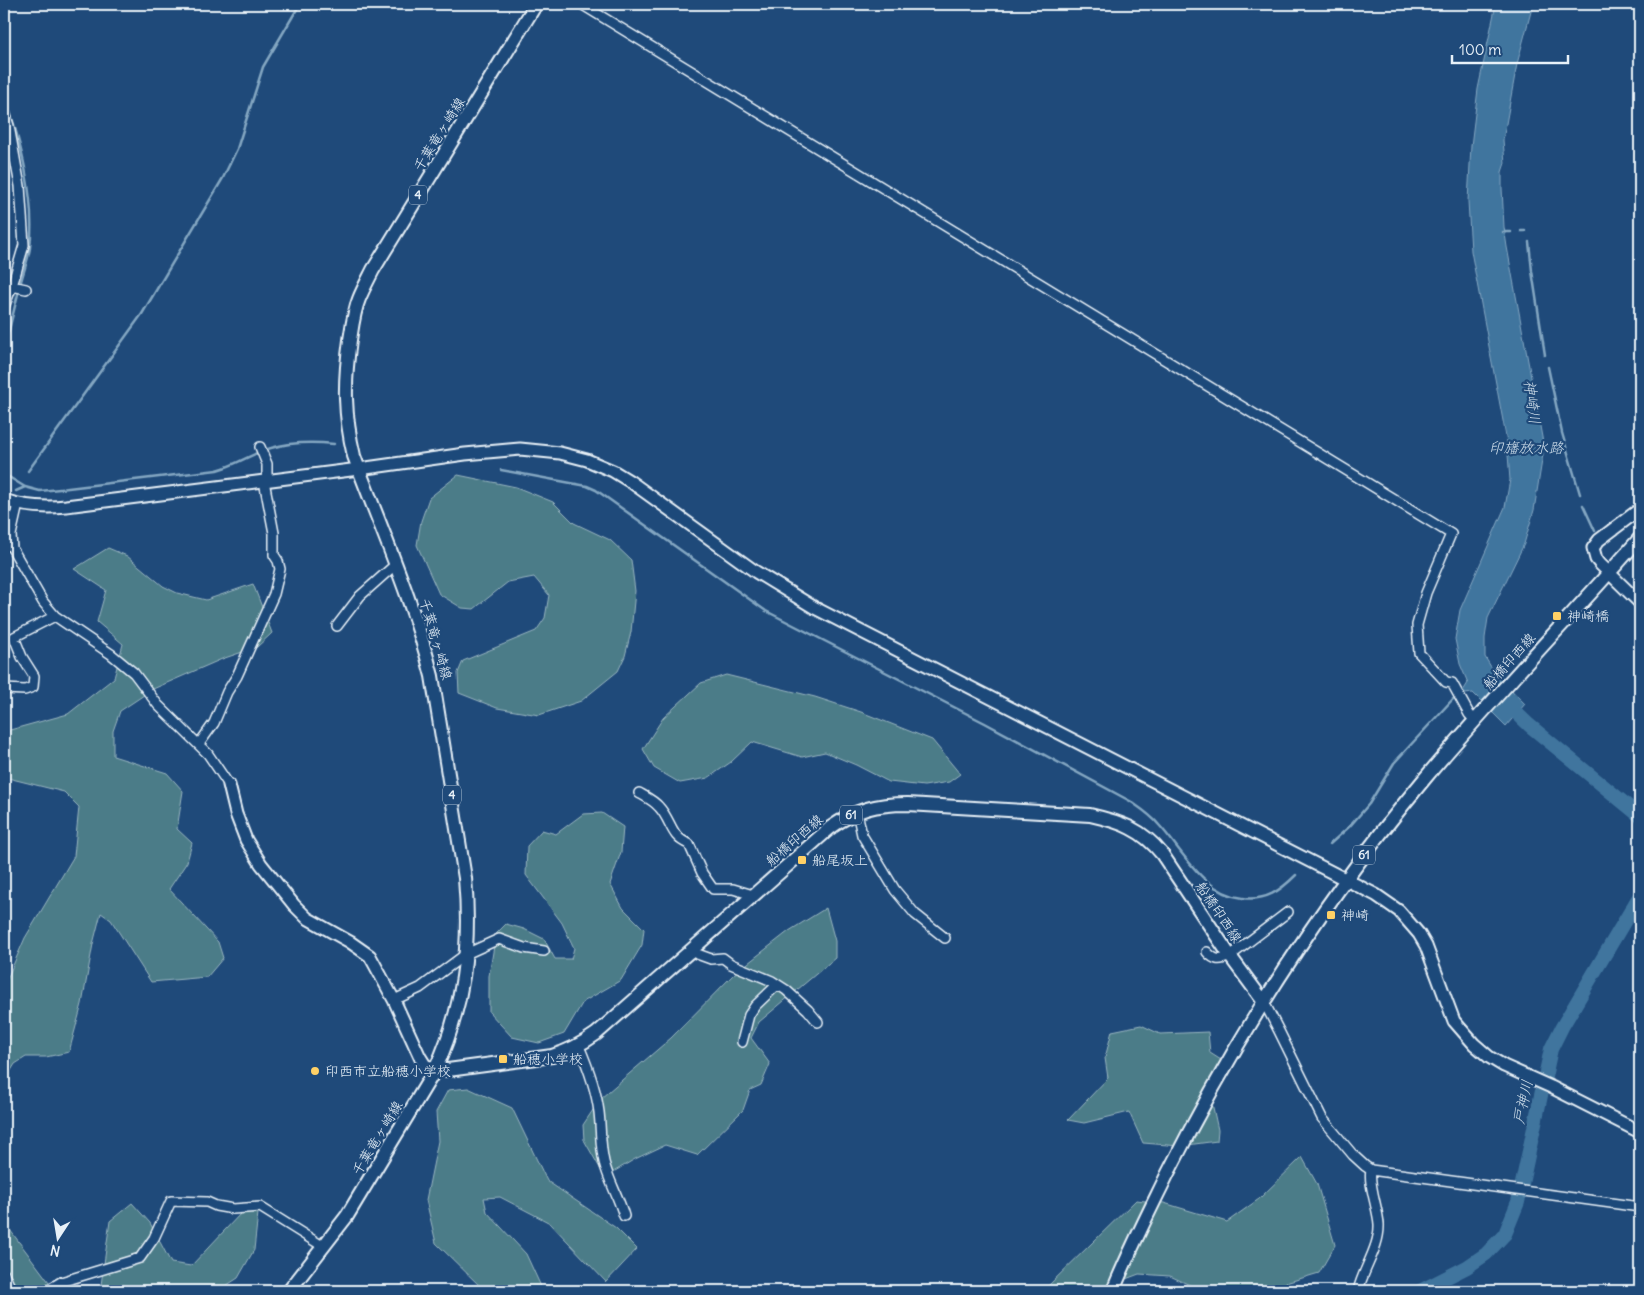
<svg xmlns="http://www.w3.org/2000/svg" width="1644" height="1295" viewBox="0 0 1644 1295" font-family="Delius,'Klee One',sans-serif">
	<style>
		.green { fill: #4b7c88; stroke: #9ab6c0 }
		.water { fill: #41759e; stroke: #84a7c2 }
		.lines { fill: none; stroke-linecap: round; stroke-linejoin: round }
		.stream { stroke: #84a7c2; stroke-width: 2.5 }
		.river { stroke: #41759e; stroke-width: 14 }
		.street-casing { stroke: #e8f1f8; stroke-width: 12 }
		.secondary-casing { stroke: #e8f1f8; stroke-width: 15 }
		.primary-casing { stroke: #e8f1f8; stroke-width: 16 }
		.street { stroke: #1f4a7a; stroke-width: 9 }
		.secondary { stroke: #1f4a7a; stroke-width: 11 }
		.primary { stroke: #1f4a7a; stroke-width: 12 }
		.poi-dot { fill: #ffd166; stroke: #1f4a7a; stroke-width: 2 }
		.labels { text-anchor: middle; stroke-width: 4.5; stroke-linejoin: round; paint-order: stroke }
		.shield { fill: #1f4a7a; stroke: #acbfd2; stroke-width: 1 }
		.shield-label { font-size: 12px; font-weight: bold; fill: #e8f1f8 }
		.street-label { font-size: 14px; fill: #e8f1f8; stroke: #1f4a7a }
		.poi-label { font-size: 14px; fill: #e8f1f8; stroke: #1f4a7a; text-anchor: start }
		.water-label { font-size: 15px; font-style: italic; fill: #cfdeea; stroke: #1f4a7a }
	</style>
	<rect width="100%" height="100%" fill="#1f4a7a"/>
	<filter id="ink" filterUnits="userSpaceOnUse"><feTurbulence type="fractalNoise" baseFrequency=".02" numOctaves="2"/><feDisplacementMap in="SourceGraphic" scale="10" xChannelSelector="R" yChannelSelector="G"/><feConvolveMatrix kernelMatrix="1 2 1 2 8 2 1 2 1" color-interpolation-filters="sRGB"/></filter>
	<g filter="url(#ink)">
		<!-- green -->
		<path class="green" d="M458,475L516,487L553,502L574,523L610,540L631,560L635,591L631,632L625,656L618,671L581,701L539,715L497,708L459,693L458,673L463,661L536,631L545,618L549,595L534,577L508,582L474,609L462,608L439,594L417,545L421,521L429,498Z
			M108,548L127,556L163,586L177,593L206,600L253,584L272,633L257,647L222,659L153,689L120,711L113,731V756L167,773L183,791L177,829L192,843L187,862L169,889L218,942L223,958L207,977L151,982L111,920L101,913L93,944L82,1004L69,1052L46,1057H26L15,1064L7,1077L4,1079V986L25,938L74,856L79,807L64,792L4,777V741L10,730L68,714L114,678L123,644L97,622L106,590L74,569Z
			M726,675L815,697L861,712L932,740L960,774L949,782L924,786L889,782L856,765L825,752L802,757L752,742L731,762L708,778L680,783L654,768L643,749L663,718L701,683Z
			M602,813L623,827L621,852L610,884L623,908L644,929L642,945L621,980L583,1002L564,1034L539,1043L512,1037L489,1012V976L496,934L506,924L524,929L544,939L555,959H571L574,948L562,923L526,875L527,846L542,830L556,834L583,814Z
			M826,908L835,941V958L759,1022L751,1038L770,1064L761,1085L750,1090L743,1110L697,1155L665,1145L635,1159L605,1177L584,1140L583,1125L601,1098L671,1038L734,974L789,931Z
			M1141,1025L1160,1034L1208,1032L1210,1053L1232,1067L1212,1103L1218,1130L1217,1141L1180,1146L1143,1143L1129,1112L1084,1123L1068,1120L1108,1078L1105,1058L1112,1031Z
			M468,1088L512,1108L547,1181L616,1228L637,1249L606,1282L550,1223L500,1197L484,1198L487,1212L526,1254L543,1291H485L436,1243L426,1200L438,1141L436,1112L448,1090Z
			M1302,1157L1317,1184L1335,1245L1319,1273L1279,1285L1247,1291H1203L1170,1276L1139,1274L1094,1291H1040L1048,1286L1136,1200L1164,1203L1227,1222L1259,1199Z
			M132,1203L150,1223L171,1263L191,1266L242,1212L258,1213L254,1250L238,1278L218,1291H93L101,1285L110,1221Z
			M4,1222L49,1282L67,1291H4Z"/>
		<!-- water -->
		<path class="water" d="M1496,4H1533L1517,64L1503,140L1505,163L1502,172V188L1504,227L1507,247L1544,448L1534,510L1524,544L1488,618L1485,638V657L1494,672L1525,704L1506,726L1473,693L1465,694L1463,691L1468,683L1460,664L1455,639L1460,610L1505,507L1510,480L1507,442L1471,251L1468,201L1471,146L1478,89Z"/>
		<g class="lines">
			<!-- stream -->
			<path class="stream" d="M4,93C20,141 36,197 30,248C28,260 23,273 20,285
				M1521,231H1525
				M1503,232H1511
				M1529,242L1532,271L1545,355
				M4,350L19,290
				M1548,367L1562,433L1580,494
				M501,470L587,486L596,490L766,611L985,723L1130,801C1140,808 1151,815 1159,825C1183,851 1204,894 1243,898C1266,901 1280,891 1296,875
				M28,471L142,314L223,178L237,149L263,67L300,4
				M4,474L25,487L40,491L60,489L217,470C237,465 252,453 271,448C291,442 314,442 334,444
				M16,491L25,487
				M1583,505L1595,531
				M1330,844L1350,826L1369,804L1394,763L1453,699"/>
			<!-- river -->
			<path class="river" d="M1503,700L1529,725L1640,816
				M1420,1291L1467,1267L1486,1254L1505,1234L1518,1202L1551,1049L1562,1027L1640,895"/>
			<!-- street casing -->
			<g class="street-casing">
				<path id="street" d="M581,4L1451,534L1426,593L1417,625L1419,653L1446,682L1452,683L1469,714L1475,721
					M4,110L9,126L20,186L24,245L12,286L4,307
					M12,286L26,289
					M260,447L267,464V481
					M18,504L11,535L12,548L43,602L55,616L111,654L134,673L158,705L208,754L229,785
					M337,626L360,596L396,564
					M4,689L25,690L33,687L34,676L22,657L14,637L55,616
					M199,744L214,723L227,692L237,676L274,594L280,569L278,561L274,555V533L264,481
					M639,793C646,797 654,801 659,807C672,821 670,837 689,844L702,873L713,889H733L753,895
					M857,812L862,835L895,890L915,914L945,938
					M689,951L711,959L723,958L731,964L772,981L786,990L808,1010L818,1022
					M1207,952C1215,961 1220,961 1230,956L1288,912
					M394,1000L420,988L466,954L499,939L524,948L544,951
					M1264,1002L1279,1031L1322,1118L1353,1155L1365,1166L1371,1170L1640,1207
					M742,1042L749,1015L755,1006L777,985
					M579,1046C588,1067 596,1088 599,1112C601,1129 600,1145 604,1162C608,1179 619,1198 624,1216
					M4,1274L12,1291
					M46,1291L61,1282L140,1258L154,1238L171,1201L207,1202L216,1206L233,1209L260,1207L324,1247
					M1358,1291C1363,1269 1380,1247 1379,1224C1378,1209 1368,1183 1371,1170"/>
			</g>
			<!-- secondary casing -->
			<g class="secondary-casing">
				<path id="secondary" d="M4,500C24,507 45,508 66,506L359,469L465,454L520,449L560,453L587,460L613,471L631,482L756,572L815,608L1376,895L1399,911L1419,934L1426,946L1454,1021L1474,1044L1489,1057L1504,1066L1551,1087L1640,1132
					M1640,509L1599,540L1593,548L1596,559L1600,564L1640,603
					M229,785L236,814L246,840L261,864L294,905L307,918L350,942L370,956L394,1000L420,1057L425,1065L435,1070"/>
			</g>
			<!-- primary casing -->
			<g class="primary-casing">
				<path id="primary" d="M435,1070H448L552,1056C569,1051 582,1044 596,1034L830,828C857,809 875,804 908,804L1090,815C1121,822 1142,829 1162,854L1230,956L1264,1002
					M289,1291L347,1216L435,1070C464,1007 471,946 465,878L432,676C413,601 381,529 354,456C344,414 344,383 350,340C352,327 354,311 359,299C363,289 368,280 373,270L536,4
					M1113,1291C1129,1251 1149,1212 1168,1173C1239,1032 1325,898 1426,777C1495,695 1570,618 1640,538"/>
			</g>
			<!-- street -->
			<use href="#street" class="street"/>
			<!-- secondary -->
			<use href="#secondary" class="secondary"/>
			<!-- primary -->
			<use href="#primary" class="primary"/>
		</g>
	</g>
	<!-- markers -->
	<g class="poi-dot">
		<rect x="1552" y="611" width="10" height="10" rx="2.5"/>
		<rect x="797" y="855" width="10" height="10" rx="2.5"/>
		<rect x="1326" y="910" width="10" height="10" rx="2.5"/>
		<rect x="498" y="1054" width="10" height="10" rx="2.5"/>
		<circle cx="315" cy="1071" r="5"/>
	</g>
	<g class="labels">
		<!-- shield labels -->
		<g class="shield">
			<rect x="409" y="185.5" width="18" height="19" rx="4"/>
			<rect x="443" y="785.5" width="18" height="19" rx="4"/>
			<rect x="840" y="805.5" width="22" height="19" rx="4"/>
			<rect x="1353" y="845.5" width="22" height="19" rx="4"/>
		</g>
		<g class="shield-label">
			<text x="418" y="199">4</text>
			<text x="452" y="799">4</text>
			<text x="851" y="819">61</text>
			<text x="1364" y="859">61</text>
		</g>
		<!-- street labels -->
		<g class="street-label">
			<text transform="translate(439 134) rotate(-58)" y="5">千葉竜ヶ崎線</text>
			<text transform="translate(436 639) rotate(74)" y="5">千葉竜ヶ崎線</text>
			<text transform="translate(1509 661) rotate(-48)" y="5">船橋印西線</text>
			<text transform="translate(794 840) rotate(-41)" y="5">船橋印西線</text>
			<text transform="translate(1219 912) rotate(56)" y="5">船橋印西線</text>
			<text transform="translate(377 1138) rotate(-59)" y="5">千葉竜ヶ崎線</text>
		</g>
		<!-- poi labels -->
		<g class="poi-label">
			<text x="1567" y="621">神崎橋</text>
			<text x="812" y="865">船尾坂上</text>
			<text x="1341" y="920">神崎</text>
			<text x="513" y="1064">船穂小学校</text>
			<text x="325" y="1076">印西市立船穂小学校</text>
		</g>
		<!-- water labels -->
		<g class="water-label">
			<text transform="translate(1532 402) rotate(82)" y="5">神崎川</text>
			<text x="1526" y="453">印旛放水路</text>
			<text transform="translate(1523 1102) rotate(-78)" y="5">戸神川</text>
		</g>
	</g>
	<!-- margin -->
	<rect width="1644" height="1295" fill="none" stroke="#1f4a7a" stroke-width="20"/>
	<rect x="10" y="10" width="1624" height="1275" fill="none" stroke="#e8f1f8" stroke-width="2" filter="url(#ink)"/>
	<!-- north arrow -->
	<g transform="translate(58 1238) rotate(192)" stroke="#1f4a7a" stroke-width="4" paint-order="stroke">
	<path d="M0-4L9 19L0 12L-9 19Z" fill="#e8f1f8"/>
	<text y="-8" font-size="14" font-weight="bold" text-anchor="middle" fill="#e8f1f8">N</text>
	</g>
	<!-- scale -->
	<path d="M1452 55v8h116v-8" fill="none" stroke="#e8f1f8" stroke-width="2.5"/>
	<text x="1459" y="55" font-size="15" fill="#e8f1f8" stroke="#1f4a7a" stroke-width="4" paint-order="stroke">100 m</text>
</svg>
